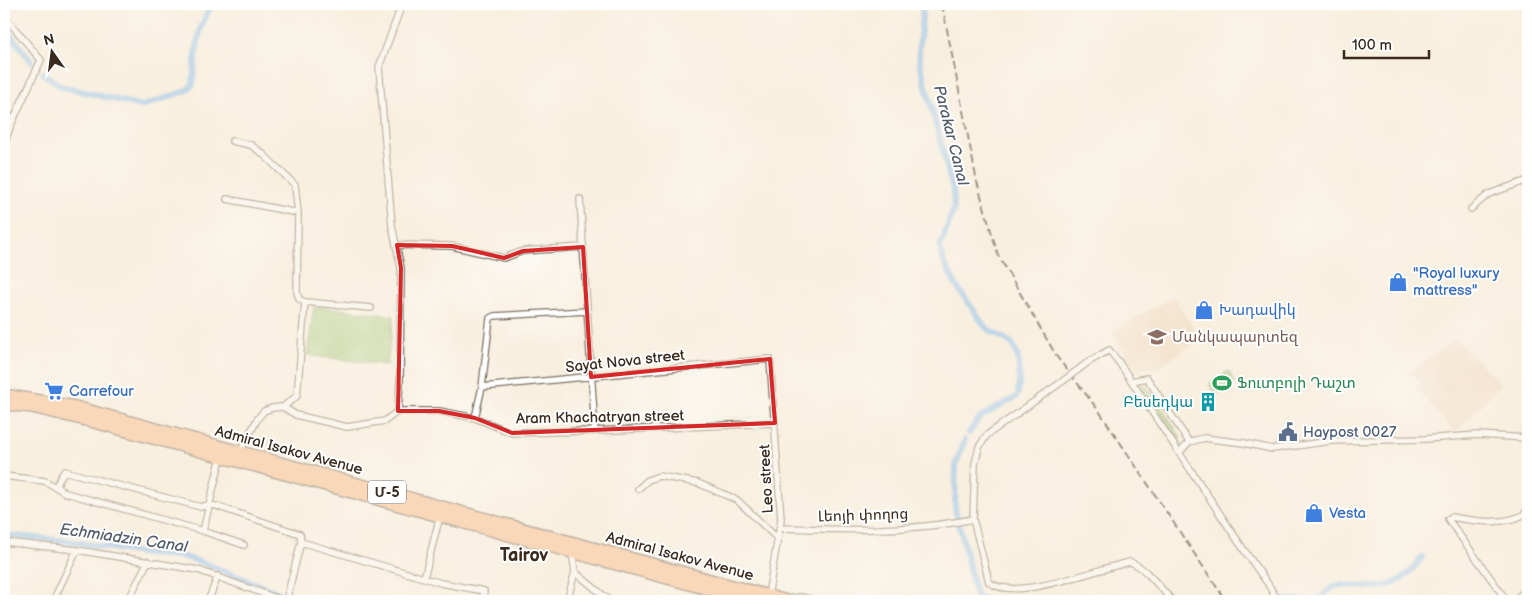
<svg xmlns="http://www.w3.org/2000/svg" width="1532" height="605" viewBox="0 0 1532 605" font-family="'Balsamiq Sans','Noto Sans Armenian',sans-serif">
	<style>
		.built { fill: #efd6bc }
		.grass { fill: #9cc876; stroke: #6c794a }
		.park { fill: url(#park-dots); stroke: #6c794a }
		.lines { fill: none; stroke-linecap: round; stroke-linejoin: round }
		.canal { stroke: #80baf1; stroke-width: 6 }
		.street-casing { stroke: #7d6f62; stroke-width: 8 }
		.highway-casing { stroke: #7d6f62; stroke-width: 14 }
		.street { stroke: #fff; stroke-width: 5.5 }
		.highway { stroke: #fbbb8d; stroke-width: 11 }
		.rail { stroke: #3b2a1e; stroke-width: 2; stroke-dasharray: 8 4; stroke-linecap: butt }
		.street-bridge-casing { stroke: #7d6f62; stroke-width: 8; stroke-linecap: butt }
		.street-bridge { stroke: #fff; stroke-width: 5.5 }
		.marked { fill: none; stroke: #d62828; stroke-width: 4; stroke-linejoin: round }
		.labels { text-anchor: middle; stroke-width: 4; stroke-linejoin: round; paint-order: stroke }
		.shield { fill: #fff; stroke: #766a62; stroke-width: 1 }
		.shield-label { font-size: 14px; font-weight: bold; fill: #3b2a1e }
		.shop-label { font-size: 15px; fill: #366cbe; stroke: #fff; text-anchor: start }
		.education-label { font-size: 15px; fill: #785e54; stroke: #fff; text-anchor: start }
		.street-label { font-size: 15px; fill: #3b2a1e; stroke: #fff }
		.leisure-label { font-size: 15px; fill: #27864d; stroke: #fff; text-anchor: start }
		.culture-label { font-size: 15px; fill: #0d838f; stroke: #fff; text-anchor: end }
		.service-label { font-size: 15px; fill: #4e5e75; stroke: #fff; text-anchor: start }
		.water-label { font-size: 16px; font-style: italic; fill: #535c68; stroke: #fff }
		.quarter-label { font-size: 18px; font-weight: bold; fill: #3b2a1e; stroke: #fff }
	</style>
	<defs>
		<pattern id="park-dots" width="8" height="8" patternUnits="userSpaceOnUse" patternTransform="scale(1.25)"><rect width="8" height="8" fill="#9cc876"/><path d="M2 2h.1M6 6h.1" fill="none" stroke="#80a360" stroke-width="1.8" stroke-linecap="round"/></pattern>
	</defs>
	<rect width="100%" height="100%" fill="#fff"/>
	<filter id="ink" filterUnits="userSpaceOnUse"><feTurbulence type="fractalNoise" baseFrequency=".02" numOctaves="2"/><feDisplacementMap in="SourceGraphic" scale="10" xChannelSelector="R" yChannelSelector="G"/><feConvolveMatrix kernelMatrix="1 2 1 2 8 2 1 2 1" color-interpolation-filters="sRGB"/></filter>
	<filter id="wash" filterUnits="userSpaceOnUse"><feTurbulence type="fractalNoise" baseFrequency=".0096" numOctaves="4" result="noise"/><feDisplacementMap in="SourceGraphic" scale="20" xChannelSelector="R" yChannelSelector="G"/><feGaussianBlur stdDeviation="1.12" result="paint"/><feColorMatrix in="noise" values="0 0 0 0 0 0 0 0 0 0 0 0 0 0 0 0 0 1.4 0 .05"/><feComposite in="paint" operator="in"/></filter>
	<g filter="url(#wash)">
		<rect width="100%" height="100%" fill="#f8efdf"/>
		<!-- built -->
		<path class="built" d="M1172,297H1174L1200,339L1155,370H1151L1147,367L1138,373L1113,334V331Z
			M1455,339L1501,384L1455,432L1416,388L1420,383L1411,372Z"/>
		<!-- grass -->
		<path class="grass" d="M314,306L394,316L387,365L307,355Z
			M1228,371L1235,382L1216,394L1209,384Z"/>
		<!-- park -->
		<path class="park" d="M1141,384L1148,387L1180,436L1179,446L1177,445L1139,390V385Z"/>
		<g class="lines">
			<!-- canal -->
			<path class="canal" d="M923,4L919,49L920,63L953,190L954,208L940,247L944,262L956,285L986,328L1012,343C1021,356 1020,378 1018,393
				M4,26L31,61
				M43,73L60,86L142,106L186,91L193,84C196,56 196,27 213,4
				M969,433L977,421L981,417L1016,397
				M965,440L956,464L955,508L975,592L977,597L989,601
				M1524,517L1528,515
				M4,535L68,541L146,554L181,556L201,562L289,597L293,601
				M1283,600H1317L1333,587L1340,585C1380,587 1396,594 1422,557
				M1133,601L1153,597L1166,601"/>
		</g>
	</g>
	<g filter="url(#ink)">
		<g class="lines">
			<!-- street casing -->
			<g class="street-casing">
				<path id="street" d="M4,16L41,60L10,127L4,145
					M232,141L251,145L263,154L295,185L298,213L297,292L299,299L305,302L297,396L283,407
					M227,199L298,213
					M580,199L595,431
					M1471,209L1489,194L1528,180
					M397,245L452,246L504,258L523,251L583,247
					M305,302L371,308
					M1087,363L1109,350L1118,361L1244,550L1268,584L1278,601
					M1063,381L987,435L979,447L975,464L973,519L989,582C1014,603 1099,568 1130,562C1145,566 1162,591 1173,601
					M1132,381L1147,378L1189,442
					M482,387L770,359L781,519L768,596
					M398,411L400,381L401,268L392,226L379,67L402,4
					M398,411H439L475,418L512,433L595,431L775,423
					M475,418L482,387L490,318L494,316L587,311
					M242,452L243,446L258,418L264,411L272,408L283,407L296,415L347,427L385,421L398,411
					M1179,453L1189,442L1204,438L1244,443L1272,449L1332,441L1425,439L1477,435L1528,438
					M4,476L45,481L66,493L203,531L244,545
					M56,486L64,471L201,507L210,504L300,534L301,542L424,578L440,516
					M638,489L648,480L659,476L698,483L737,500L778,539
					M780,528C844,530 910,532 973,519
					M203,531L221,457
					M4,542L77,550L198,570L284,601
					M575,572L610,601
					M424,578L441,583L484,591L483,601
					M785,599L801,597L817,601
					M53,601L77,550
					M128,601L148,561
					M208,601L218,576
					M286,601L301,542
					M567,601L575,572L572,552
					M1507,601L1448,519L1451,517C1476,521 1506,527 1528,512
					M1514,601L1528,588"/>
			</g>
			<!-- highway casing -->
			<g class="highway-casing">
				<path id="highway" d="M4,395L75,407L787,601
					M4,404L32,407L94,422L752,601
					M1523,601L1528,596"/>
			</g>
			<!-- street -->
			<use href="#street" class="street"/>
			<!-- highway -->
			<use href="#highway" class="highway"/>
			<!-- rail -->
			<path class="rail" d="M942,4L977,182L998,255L1057,357L1099,411L1226,601"/>
			<!-- street-bridge casing -->
			<g class="street-bridge-casing">
				<path id="street-bridge" d="M1063,381L1087,363"/>
			</g>
			<!-- street-bridge -->
			<use href="#street-bridge" class="street-bridge"/>
		</g>
	</g>
	<!-- marked area -->
	<path d="M0 0H1532V605H0ZM397,245L452,246L504,258L523,251L583,247L591,377L770,359L775,423L512,433L475,418L439,411H398L401,268Z" fill="#f8efdf" fill-opacity=".55" fill-rule="evenodd"/>
	<path class="marked" d="M397,245L452,246L504,258L523,251L583,247L591,377L770,359L775,423L512,433L475,418L439,411H398L401,268Z"/>
	<!-- icons -->
	<defs>
		<g id="shop-bare" transform="scale(1.5)"><path d="M-5-2.5h2.3a2.7 3.5 0 0 1 5.4 0H5L5.5 6h-11ZM-1.5-2.5h3a1.5 2.3 0 0 0-3 0Z" fill="#3f7fe0" stroke="#fff" stroke-width="2.5" paint-order="stroke"/></g>
		<g id="school-bare" transform="scale(1.5)"><path d="M0-5L7-2L0 1L-7-2ZM-4 1L0 2.5L4 1V4Q0 6-4 4Z" fill="#8d6e63" stroke="#fff" stroke-width="2.5" paint-order="stroke"/></g>
		<g id="stadium-bare" transform="scale(1.5)"><path d="M0-5a6.5 5 0 1 0 0 10a6.5 5 0 1 0 0-10ZM-3.5-1.8h7v3.6h-7Z" fill="#2e9e5b" stroke="#fff" stroke-width="2.5" paint-order="stroke"/></g>
		<g id="supermarket-bare" transform="scale(1.5)"><path d="M-6-5.5h2.5l.6 2H6L4.5 2H-2.5L-4.4-4H-6ZM-1.5 3.2a1.3 1.3 0 1 0 .1 0ZM3 3.2a1.3 1.3 0 1 0 .1 0Z" fill="#3f7fe0" stroke="#fff" stroke-width="2.5" paint-order="stroke"/></g>
		<g id="building-bare" transform="scale(1.5)"><path d="M-4-6H4V6H1V3H-1V6H-4ZM-2.5-4.3h1.7v1.8h-1.7ZM.8-4.3h1.7v1.8H.8ZM-2.5-1h1.7V.8h-1.7ZM.8-1h1.7V.8H.8Z" fill="#0f9aa8" stroke="#fff" stroke-width="2.5" paint-order="stroke"/></g>
		<g id="civic-bare" transform="scale(1.5)"><path d="M-.6-6.5H3V-4.5H.6V-3L4-1V1h2V6H-6V1h2V-1L-.6-3ZM-1.2 2.5V6h2.4V2.5Z" fill="#5c6f8a" stroke="#fff" stroke-width="2.5" paint-order="stroke"/></g>
	</defs>
	<g fill-rule="evenodd">
		<use href="#shop-bare" x="1398" y="282"/>
		<use href="#shop-bare" x="1204" y="310"/>
		<use href="#school-bare" x="1157" y="337"/>
		<use href="#stadium-bare" x="1222" y="383"/>
		<use href="#supermarket-bare" x="54" y="391"/>
		<use href="#building-bare" x="1208" y="402"/>
		<use href="#civic-bare" x="1288" y="432"/>
		<use href="#shop-bare" x="1314" y="513"/>
	</g>
	<g class="labels">
		<!-- shield labels -->
		<rect class="shield" x="368" y="480.5" width="38" height="23" rx="4"/>
		<g class="shield-label">
			<text x="387" y="497">Մ-5</text>
		</g>
		<!-- shop labels -->
		<g class="shop-label">
			<text x="1413" y="278">"Royal luxury<tspan x="1413" dy="17">mattress"</tspan></text>
			<text x="1219" y="315">Խադավիկ</text>
			<text x="69" y="396">Carrefour</text>
			<text x="1329" y="518">Vesta</text>
		</g>
		<!-- education labels -->
		<g class="education-label">
			<text x="1172" y="342">Մանկապարտեզ</text>
		</g>
		<!-- street labels -->
		<g class="street-label">
			<text transform="translate(625 361) rotate(-6)" y="5">Sayat Nova street</text>
			<text transform="translate(600 417) rotate(-1)" y="5">Aram Khachatryan street</text>
			<text transform="translate(289 450) rotate(15)" y="5">Admiral Isakov Avenue</text>
			<text transform="translate(766 479) rotate(-93)" y="5">Leo street</text>
			<text transform="translate(863 515) rotate(-2)" y="5">Լեոյի փողոց</text>
			<text transform="translate(680 556) rotate(15)" y="5">Admiral Isakov Avenue</text>
		</g>
		<!-- leisure labels -->
		<g class="leisure-label">
			<text x="1237" y="388">Ֆուտբոլի Դաշտ</text>
		</g>
		<!-- culture labels -->
		<g class="culture-label">
			<text x="1193" y="407">Բեսեդկա</text>
		</g>
		<!-- service labels -->
		<g class="service-label">
			<text x="1303" y="437">Haypost 0027</text>
		</g>
		<!-- water labels -->
		<g class="water-label">
			<text transform="translate(952 135) rotate(76)" y="6">Parakar Canal</text>
			<text transform="translate(124 537) rotate(8)" y="6">Echmiadzin Canal</text>
		</g>
		<!-- quarter labels -->
		<g class="quarter-label">
			<text x="524" y="561">Tairov</text>
		</g>
	</g>
	<!-- margin -->
	<rect width="1532" height="605" fill="none" stroke="#fff" stroke-width="20"/>
	<!-- north arrow -->
	<g transform="translate(52 52) rotate(346)" stroke="#ffffff" stroke-width="4" paint-order="stroke">
	<path d="M0-4L9 19L0 12L-9 19Z" fill="#3b2a1e"/>
	<text y="-8" font-size="14" font-weight="bold" text-anchor="middle" fill="#3b2a1e">N</text>
	</g>
	<!-- scale -->
	<path d="M1344 50v8h85v-8" fill="none" stroke="#3b2a1e" stroke-width="2.5"/>
	<text x="1352" y="50" font-size="15" fill="#3b2a1e" stroke="#ffffff" stroke-width="4" paint-order="stroke">100 m</text>
</svg>
